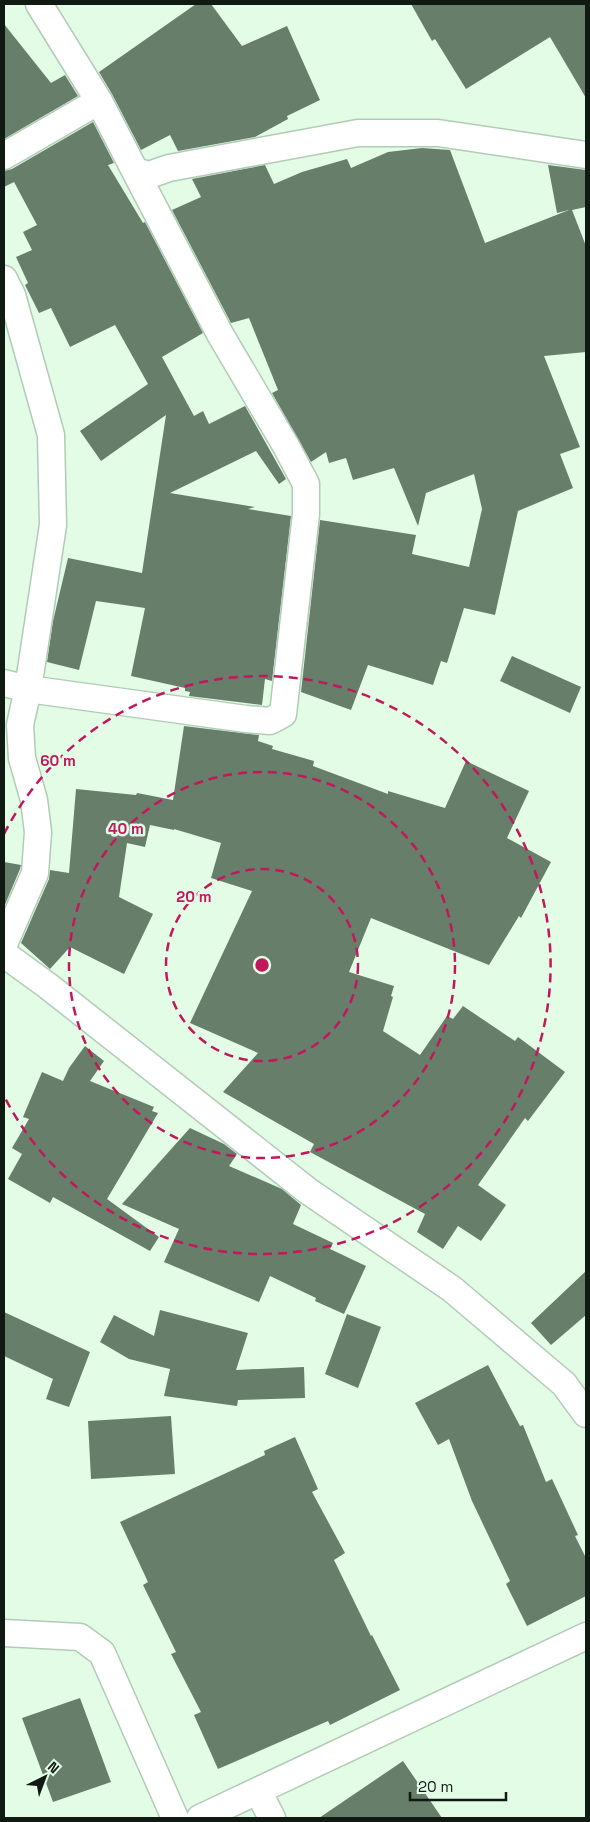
<svg xmlns="http://www.w3.org/2000/svg" width="590" height="1822" viewBox="0 0 590 1822" font-family="'Space Grotesk',sans-serif">
	<style>
		.building { fill: #677e6b }
		.lines { fill: none; stroke-linecap: round; stroke-linejoin: round }
		.street-casing { stroke: #b2cbb6; stroke-width: 29 }
		.street { stroke: #fff; stroke-width: 26 }
		.ring { fill: none; stroke: #c2185b; stroke-width: 2.5; stroke-dasharray: 9 6 }
		.centre { fill: #c2185b; stroke: #e2fce6; stroke-width: 2.5 }
		.ring-label { font-size: 15px; text-anchor: middle; font-weight: bold; fill: #c2185b; stroke: #e2fce6; stroke-width: 5; stroke-linejoin: round; paint-order: stroke }
	</style>
	<rect width="100%" height="100%" fill="#e2fce6"/>
	<!-- building -->
	<path class="building" d="M196,4H211L242,46L287,26L320,100L287,116L288,119L255,137L178,151L170,135L141,150L112,94L99,72Z
		M411,4H586V98L550,37L466,89L435,39L432,41Z
		M4,24L51,83L65,75L78,96L4,139Z
		M93,122L114,163L108,165L143,223L145,222L203,333L162,357L194,416L203,411L209,424L245,406L286,479L279,484L256,451L170,493L255,507L248,509L291,516L272,681L265,679L262,705L189,696L190,692L185,691V688L131,676L145,608L96,601L79,670L47,662L53,621L68,558L142,573L166,415L101,461L80,431L148,384L115,325L70,347L51,308L39,313L25,285L28,283L16,257L32,250L23,232L37,225L14,182L4,187V171L12,169Z
		M422,148L450,150L485,243L569,210L557,213L548,165L586,170V207L572,210L586,246V352L544,356L580,447L560,454L573,488L518,511L495,615L464,608L447,663L441,661L433,685L368,665L351,710L301,692L320,520L416,535L412,554L469,567L482,509L474,474L426,493L418,526L394,468L353,480L346,458L329,463L326,452L311,462L272,393L278,390L249,318L231,323L172,210L201,197L192,179L265,165L274,184L302,172L347,159L351,168L388,152Z
		M512,656L581,687L570,713L500,681Z
		M184,726L259,735L258,741L273,746L272,749L314,761L313,766L388,794V791L445,808L466,761L529,791L507,838L551,862L521,918L519,916L489,965L371,918L349,972L394,986L391,996L393,997L383,1031L420,1055L447,1016L453,1019L463,1006L515,1041L518,1037L565,1072L528,1121L525,1118L478,1185L506,1205L481,1241L458,1226L443,1249L417,1232L425,1214L310,1152L314,1144L223,1092L258,1053L190,1023L252,891L211,878L221,843L174,829V830L150,825L145,847L127,843L119,897L153,914L124,974L70,947L50,969L21,943L49,879L50,870L69,873L76,789L136,795L137,793L173,800Z
		M4,862L21,865L20,869L4,907Z
		M85,1046L104,1061L90,1081L154,1107L152,1111L158,1113L107,1199L159,1237L150,1251L53,1197L50,1203L8,1179L22,1154L12,1148L29,1119L23,1117L42,1072L63,1081L69,1068Z
		M190,1128L224,1144L237,1154L229,1166L282,1189L301,1205L293,1224L333,1243L330,1249L366,1266L344,1314L315,1301L316,1298L270,1276L259,1302L164,1262L179,1229L122,1204Z
		M586,1271V1315L551,1345L531,1323Z
		M160,1310L248,1333L236,1370L304,1367L305,1398L238,1400L237,1406L164,1396L170,1369L129,1359L100,1342L114,1315L154,1336Z
		M4,1312L90,1352L69,1407L46,1399L53,1379L4,1356Z
		M347,1314L381,1327L358,1388L325,1374Z
		M488,1365L520,1426L523,1425L546,1482L552,1479L578,1535L575,1536L586,1558V1596L527,1626L506,1584L510,1581L472,1501L449,1439L438,1445L415,1403Z
		M171,1416L175,1474L91,1479L88,1421Z
		M295,1437L318,1489L312,1492L345,1553L334,1560L371,1636L372,1635L400,1690L330,1725L328,1721L218,1769L194,1715L201,1712L171,1654L176,1652L143,1585L148,1582L120,1522L265,1455L264,1451Z
		M80,1698L111,1782L53,1802L22,1718Z
		M403,1761L442,1818H319Z"/>
	<g class="lines">
		<!-- street casing -->
		<g class="street-casing">
			<path id="street" d="M39,4L99,101L135,171L149,175L169,168L358,133H438L586,155
				M4,156L99,101
				M4,279L12,295L51,435L53,525L28,689L20,725L22,758L34,800L38,832L35,873L4,944
				M4,683L28,689L246,719L270,721L283,714L306,514V484L286,446L220,334L135,171
				M4,954L48,986L308,1191L452,1289L564,1384L586,1414
				M4,1633L80,1637L102,1653L175,1818
				M258,1791L272,1818
				M200,1818L586,1636"/>
		</g>
		<!-- street -->
		<use href="#street" class="street"/>
	</g>
	<!-- distance rings -->
	<g class="ring">
		<circle cx="262" cy="965" r="96"/>
		<circle cx="262" cy="965" r="193"/>
		<path d="M4 834A289 289 0 1 1 4 1096"/>
	</g>
	<circle cx="262" cy="965" r="8" class="centre"/>
	<g class="ring-label">
		<text x="58" y="766">60 m</text>
		<text x="126" y="834">40 m</text>
		<text x="194" y="902">20 m</text>
	</g>
	<!-- border -->
	<rect width="590" height="1822" fill="none" stroke="#101912" stroke-width="10"/>
	<!-- north arrow -->
	<g transform="translate(45 1777) rotate(42)" stroke="#e2fce6" stroke-width="4" paint-order="stroke">
	<path d="M0-4L9 19L0 12L-9 19Z" fill="#101912"/>
	<text y="-8" font-size="14" font-weight="bold" text-anchor="middle" fill="#101912">N</text>
	</g>
	<!-- scale -->
	<path d="M410 1792v8h96v-8" fill="none" stroke="#101912" stroke-width="2.5"/>
	<text x="418" y="1792" font-size="15" fill="#101912" stroke="#e2fce6" stroke-width="4" paint-order="stroke">20 m</text>
</svg>
